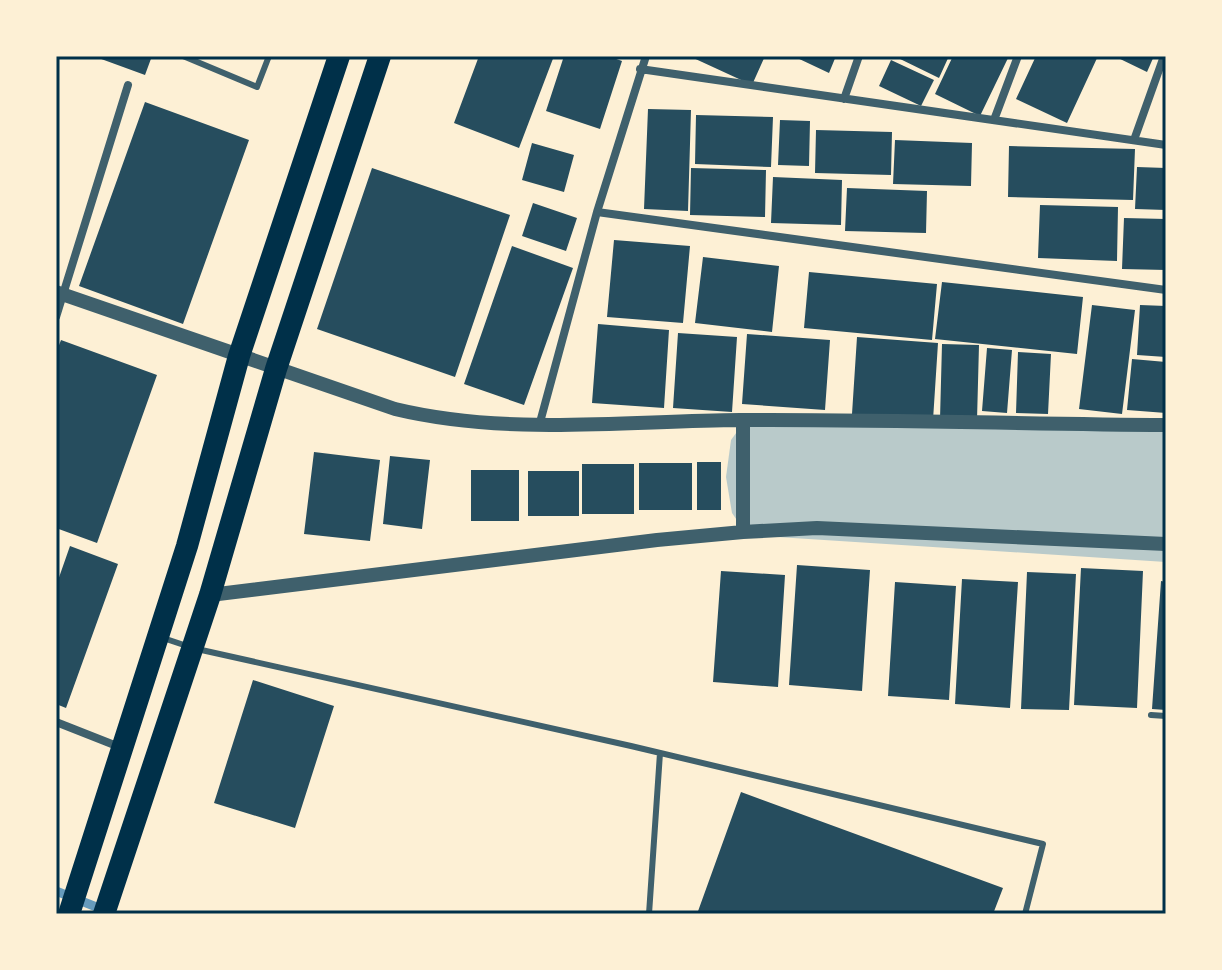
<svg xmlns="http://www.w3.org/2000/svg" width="1222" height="970" viewBox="0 0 1222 970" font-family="Inter,sans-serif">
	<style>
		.green { fill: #b9caca }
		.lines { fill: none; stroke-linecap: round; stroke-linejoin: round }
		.stream { stroke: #669bbc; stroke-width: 9 }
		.building { fill: #264d5e }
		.service { stroke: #3f606c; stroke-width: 6 }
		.minor { stroke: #3f606c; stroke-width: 8 }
		.tertiary { stroke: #3f606c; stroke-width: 14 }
		.trunk { stroke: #003049; stroke-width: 22 }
		.neatline { fill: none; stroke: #003049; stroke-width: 3 }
	</style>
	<rect width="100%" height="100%" fill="#fdf0d5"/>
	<!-- green -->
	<path class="green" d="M747,418L1166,427V562L747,535L732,513L726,477L731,440Z"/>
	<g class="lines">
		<!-- stream -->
		<path class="stream" d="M56,891L104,910"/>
	</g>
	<!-- building -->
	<path class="building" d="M93,56H152L145,75Z
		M479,56H554L519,148L454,123Z
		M564,56H608L622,61L600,129L546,111Z
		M689,56H765L752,85Z
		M793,56H836L829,73Z
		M894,56H949L939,78Z
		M953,56H1009L980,116L935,94Z
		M1036,56H1098L1067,123L1016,99Z
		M1114,56H1154L1147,72Z
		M891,60L934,80L921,106L879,86Z
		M145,102L249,140L183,324L79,286Z
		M648,109L691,110L688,211L644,209Z
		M696,115L773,117L771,167L695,164Z
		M780,120L810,121L809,166L778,165Z
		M816,130L892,132L891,175L815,173Z
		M895,140L972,143L971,186L893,184Z
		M532,143L574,155L564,192L522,180Z
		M1009,146L1135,149L1133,200L1008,197Z
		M1137,167L1166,168V210L1135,209Z
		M372,168L510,215L455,377L317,329Z
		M691,168L766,170L765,217L690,215Z
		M773,177L842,180L841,225L771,223Z
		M847,188L927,191L926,233L845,231Z
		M533,203L577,218L566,251L522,236Z
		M1040,205L1118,207L1117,261L1038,258Z
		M1124,218L1166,219V270L1122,269Z
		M614,240L690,246L683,323L607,317Z
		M512,246L573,268L524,405L464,384Z
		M703,257L779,266L772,332L695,323Z
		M809,272L937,284L932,340L804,328Z
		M942,282L1083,297L1077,354L935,339Z
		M1092,305L1135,310L1122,414L1079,409Z
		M1140,305L1166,306V357L1137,355Z
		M598,324L669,330L664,408L592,403Z
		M678,333L737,337L732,412L673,408Z
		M747,334L830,340L825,410L742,404Z
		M857,337L938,343L933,420L852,414Z
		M61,340L157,375L97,543L56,528V353Z
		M942,344L979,345L977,420L940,419Z
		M987,348L1012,350L1007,413L982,411Z
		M1018,352L1051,354L1048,414L1016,413Z
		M1132,359L1166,362V413L1127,410Z
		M314,452L380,460L370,541L304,534Z
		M390,456L430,460L422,529L383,524Z
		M697,462H721V510H697Z
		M639,463H692V510H639Z
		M582,464H634V514H582Z
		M471,470H519V521H471Z
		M528,471H579V516H528Z
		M70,546L118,564L66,708L56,704V586Z
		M797,565L870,570L862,691L789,685Z
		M1081,568L1143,571L1137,708L1074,705Z
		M721,571L785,575L778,687L713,682Z
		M1027,572L1076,574L1069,710L1021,709Z
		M962,579L1018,582L1010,708L955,704Z
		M1161,581L1166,582V710L1152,709Z
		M895,582L956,586L949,700L888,696Z
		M253,680L334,706L295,828L214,803Z
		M741,792L1003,888L993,914H697Z"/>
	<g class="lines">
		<!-- service -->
		<path class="service" d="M183,56L257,87L269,56
			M163,638L187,646
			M197,649L631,746L1043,844L1025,914
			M1151,715L1166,716
			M649,914L660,753"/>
		<!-- minor -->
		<path class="minor" d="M640,69L1166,145
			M844,99L859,56
			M994,120L1018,56
			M1134,140L1164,56
			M597,212L1166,290
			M56,317L128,85
			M539,426L597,212L646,56
			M56,722L122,748"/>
		<!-- tertiary -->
		<path class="tertiary" d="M56,292L395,409C508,436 624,421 740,420C882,419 1024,424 1166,425
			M743,420V532
			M210,595L657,540L743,532L817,528L1166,544"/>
		<!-- trunk -->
		<path class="trunk" d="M69,914L187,546L239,356L339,56
			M104,914L210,595L276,369L380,56"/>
	</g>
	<!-- border -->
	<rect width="1222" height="970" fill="none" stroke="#fdf0d5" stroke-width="116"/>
	<rect x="58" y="58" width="1106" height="854" class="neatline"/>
</svg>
